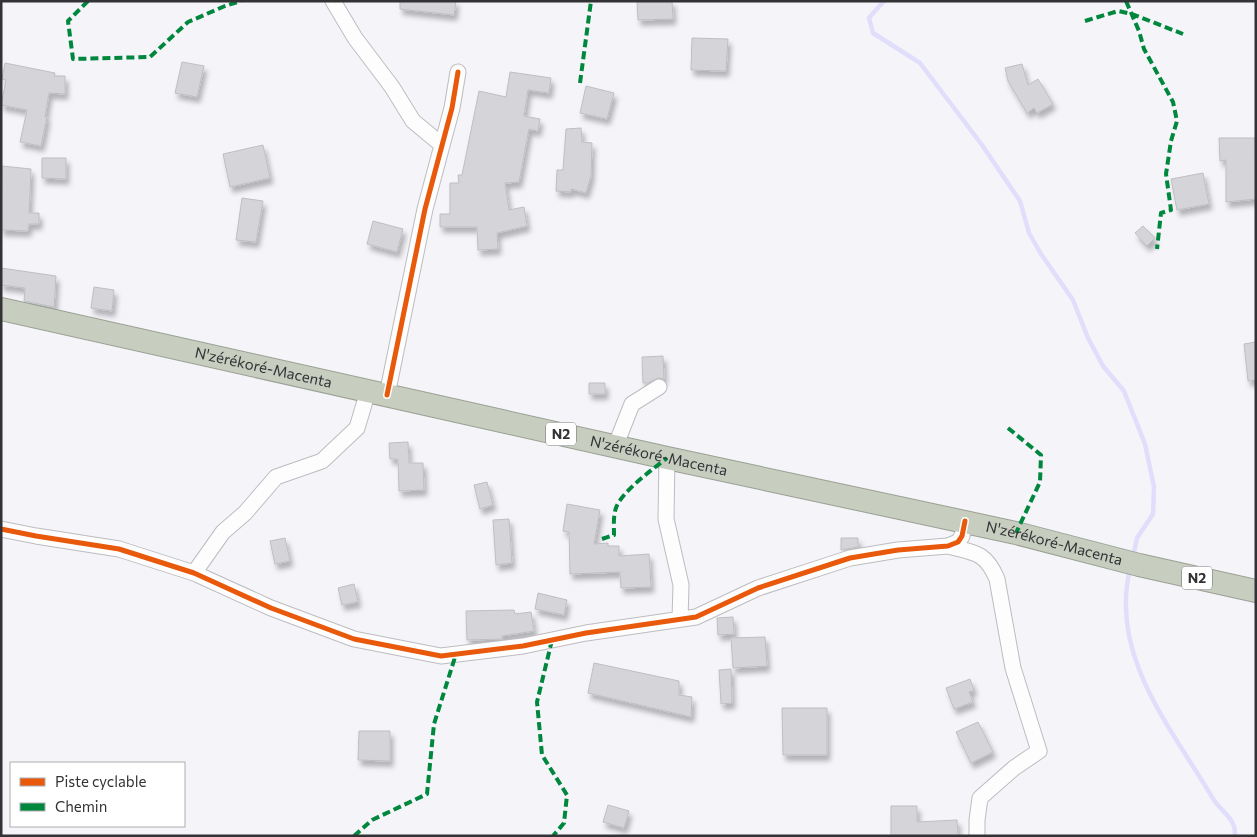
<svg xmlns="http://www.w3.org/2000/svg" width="1257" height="837" viewBox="0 0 1257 837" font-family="Commissioner,sans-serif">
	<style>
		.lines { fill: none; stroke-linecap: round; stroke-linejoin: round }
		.stream { stroke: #e0defb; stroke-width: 4.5 }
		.building { fill: #d5d5d9; stroke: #bfbfc2; filter: url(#shadow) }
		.minor-casing { stroke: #bdbdc0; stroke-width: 17 }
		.highway-casing { stroke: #9aa093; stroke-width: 24 }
		.minor { stroke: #fdfdfe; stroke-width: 15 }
		.highway { stroke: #c7cdbf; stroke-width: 22 }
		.quiet { stroke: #00873e; stroke-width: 4; stroke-dasharray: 8 4; stroke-linecap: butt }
		.cycleway-casing { stroke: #fff; stroke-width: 8 }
		.cycleway { stroke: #e8590c; stroke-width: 5 }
		.labels { text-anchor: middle; stroke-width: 5; stroke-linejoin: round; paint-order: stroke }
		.shield { fill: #fff; stroke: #707072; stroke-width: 1 }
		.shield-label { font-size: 14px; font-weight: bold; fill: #333336 }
		.street-label { font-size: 15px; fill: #333336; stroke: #fff }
	</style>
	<defs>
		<filter id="shadow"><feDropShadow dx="3" dy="5.5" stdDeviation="2.5" flood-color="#0004"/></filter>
	</defs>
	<rect width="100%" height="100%" fill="#f4f4f9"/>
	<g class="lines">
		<!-- stream -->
		<path class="stream" d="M885,1L882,3L869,18L873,33L920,63L982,145L1020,201L1029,233L1041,254L1073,300L1088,338L1103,366L1124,391L1145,444L1154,487L1153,514L1137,538L1133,557
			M1130,569C1109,655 1171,728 1212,797C1217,807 1229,814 1233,824C1235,827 1235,832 1235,836"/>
	</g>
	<!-- building -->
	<path class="building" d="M400,1H456L454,15L400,9Z
		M637,1H672L673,19L638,20Z
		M692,38L728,39L726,71L691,70Z
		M182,62L204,66L197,97L175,93Z
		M5,63L55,73L54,76H65V94L49,93L45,117H47L41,146L20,142L27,110L1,105L6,80L2,79Z
		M1022,64L1028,85L1038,79L1053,104L1037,113L1034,108L1027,113L1008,81L1005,68Z
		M510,72L551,78L549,93L528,90L524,116L540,119L538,131L529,129L519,182L505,183L509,210L524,207L527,226L497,233L498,249L478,250L477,227H440V214H450V183H459L458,175H462L479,91L506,97Z
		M586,86L614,93L607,119L580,113Z
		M581,128L582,142L592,143L591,176L586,193L571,189V192L556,191L557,170H563L566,129Z
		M1219,138H1255L1256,199L1226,202V160L1220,161Z
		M263,145L270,178L230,187L223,154Z
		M42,158H66V179L42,178Z
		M2,166L31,169L29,213H39V224H29L28,231L1,230Z
		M1203,173L1209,204L1177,210L1171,179Z
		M242,198L263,201L256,242L236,240Z
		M373,221L403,229L397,252L367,244Z
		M1143,226L1155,238L1147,246L1135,233Z
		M1,268L56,276L54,307L24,301L25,288L1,285Z
		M94,287L114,290L112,311L91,308Z
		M1256,342V380L1248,381L1244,344Z
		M663,356L664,379L658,378L648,383H643L642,357Z
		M589,383H605V394H589Z
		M408,442L409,463H423L424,490L399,491L398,459H390L389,443Z
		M487,482L493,505L480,509L474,485Z
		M567,504L600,510L594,544L608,543V546H619V556L649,554L651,587L621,588L620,572L570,574L569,532L563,531Z
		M509,519L512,563L496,565L493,520Z
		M285,538L290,561L275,564L270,541Z
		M841,538H858V547L841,550Z
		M354,584L358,602L342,605L338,588Z
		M538,593L567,600L564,615L535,609Z
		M514,610L515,614L531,612L534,631L502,636L503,639L467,640L466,611Z
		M733,617L734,634L718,635L717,618Z
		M765,637L767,666L733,668L731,638Z
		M594,663L679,681V695L692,697L691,717L588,693Z
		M731,669L732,703L721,704L719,670Z
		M970,679L974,690L969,692L973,702L954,709L946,688Z
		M782,708H827V755H783Z
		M978,722L993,752L971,763L956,732Z
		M359,731H390V761L358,760Z
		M608,805L629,811L624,828L603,822Z
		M891,806H917V822L957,820L958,836H891Z"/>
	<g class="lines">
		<!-- minor casing -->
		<g class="minor-casing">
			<path id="minor" d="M333,1L355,38L392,87L413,121L442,145
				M387,395L425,209L452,108L458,72
				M615,447L632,404L659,387
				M667,458L666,519L681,585L680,619
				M1,529L36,536L119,549L194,573L271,608L354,639L441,656L523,646L586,633L696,617L758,588L850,558L898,550L948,546L958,542L962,536L965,521
				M948,546C974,553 985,551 997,579L1013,668L1039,751L1014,768L980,798L977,820V836
				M194,573L223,532L245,513L276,477L322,461L357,428L368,391"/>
		</g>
		<!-- highway casing -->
		<g class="highway-casing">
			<g id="highway">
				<path id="s1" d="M1,309L667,458L1016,533L1139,565L1256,591"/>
			</g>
		</g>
		<!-- minor -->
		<use href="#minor" class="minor"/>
		<!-- highway -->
		<use href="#highway" class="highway"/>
		<!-- quiet -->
		<path class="quiet" d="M88,1L68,21L73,59L150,57L188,22L225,6L241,1
			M1126,1L1139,31L1144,49L1173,102L1177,121L1171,141L1166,174L1171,210L1161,213L1157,249
			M1085,21L1118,11L1132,14L1183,34
			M580,83L591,1
			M1008,428L1041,455L1040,482L1016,533
			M602,539L614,535C614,527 613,516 616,508C621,492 653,469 667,458
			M552,640L537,702L542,755L567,795L564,823L553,836
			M354,836L372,820L427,794L434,724L456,654"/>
		<!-- cycleway casing -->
		<g class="cycleway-casing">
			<path id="cycleway" d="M387,395L425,209L452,108L458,72
				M1,529L36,536L119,549L194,573L271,608L354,639L441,656L523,646L586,633L696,617L758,588L850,558L898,550L948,546L958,542L962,536L965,521"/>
		</g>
		<!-- cycleway -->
		<use href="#cycleway" class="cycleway"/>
	</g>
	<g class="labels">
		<!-- shield labels -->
		<g class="shield">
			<rect x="546" y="422.5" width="30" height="23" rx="4"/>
			<rect x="1182" y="566.5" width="30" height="23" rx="4"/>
		</g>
		<g class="shield-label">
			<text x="561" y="439">N2</text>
			<text x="1197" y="583">N2</text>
		</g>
		<!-- street labels -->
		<g class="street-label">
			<text dy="5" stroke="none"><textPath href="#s1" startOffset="269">N'zérékoré-Macenta</textPath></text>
			<text dy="5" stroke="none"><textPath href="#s1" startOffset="674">N'zérékoré-Macenta</textPath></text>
			<text dy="5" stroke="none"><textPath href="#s1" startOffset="1079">N'zérékoré-Macenta</textPath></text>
		</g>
	</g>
	<!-- border -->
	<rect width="1257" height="837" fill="none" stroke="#333336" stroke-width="5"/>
	<!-- legend -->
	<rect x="10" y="762" width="175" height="65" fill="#ffffff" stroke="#adadaf"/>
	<rect x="20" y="778" width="25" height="8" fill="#e8590c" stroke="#adadaf"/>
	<text x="55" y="787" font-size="15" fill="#333336">Piste cyclable</text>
	<rect x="20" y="803" width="25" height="8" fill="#00873e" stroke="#adadaf"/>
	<text x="55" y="812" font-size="15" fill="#333336">Chemin</text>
</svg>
